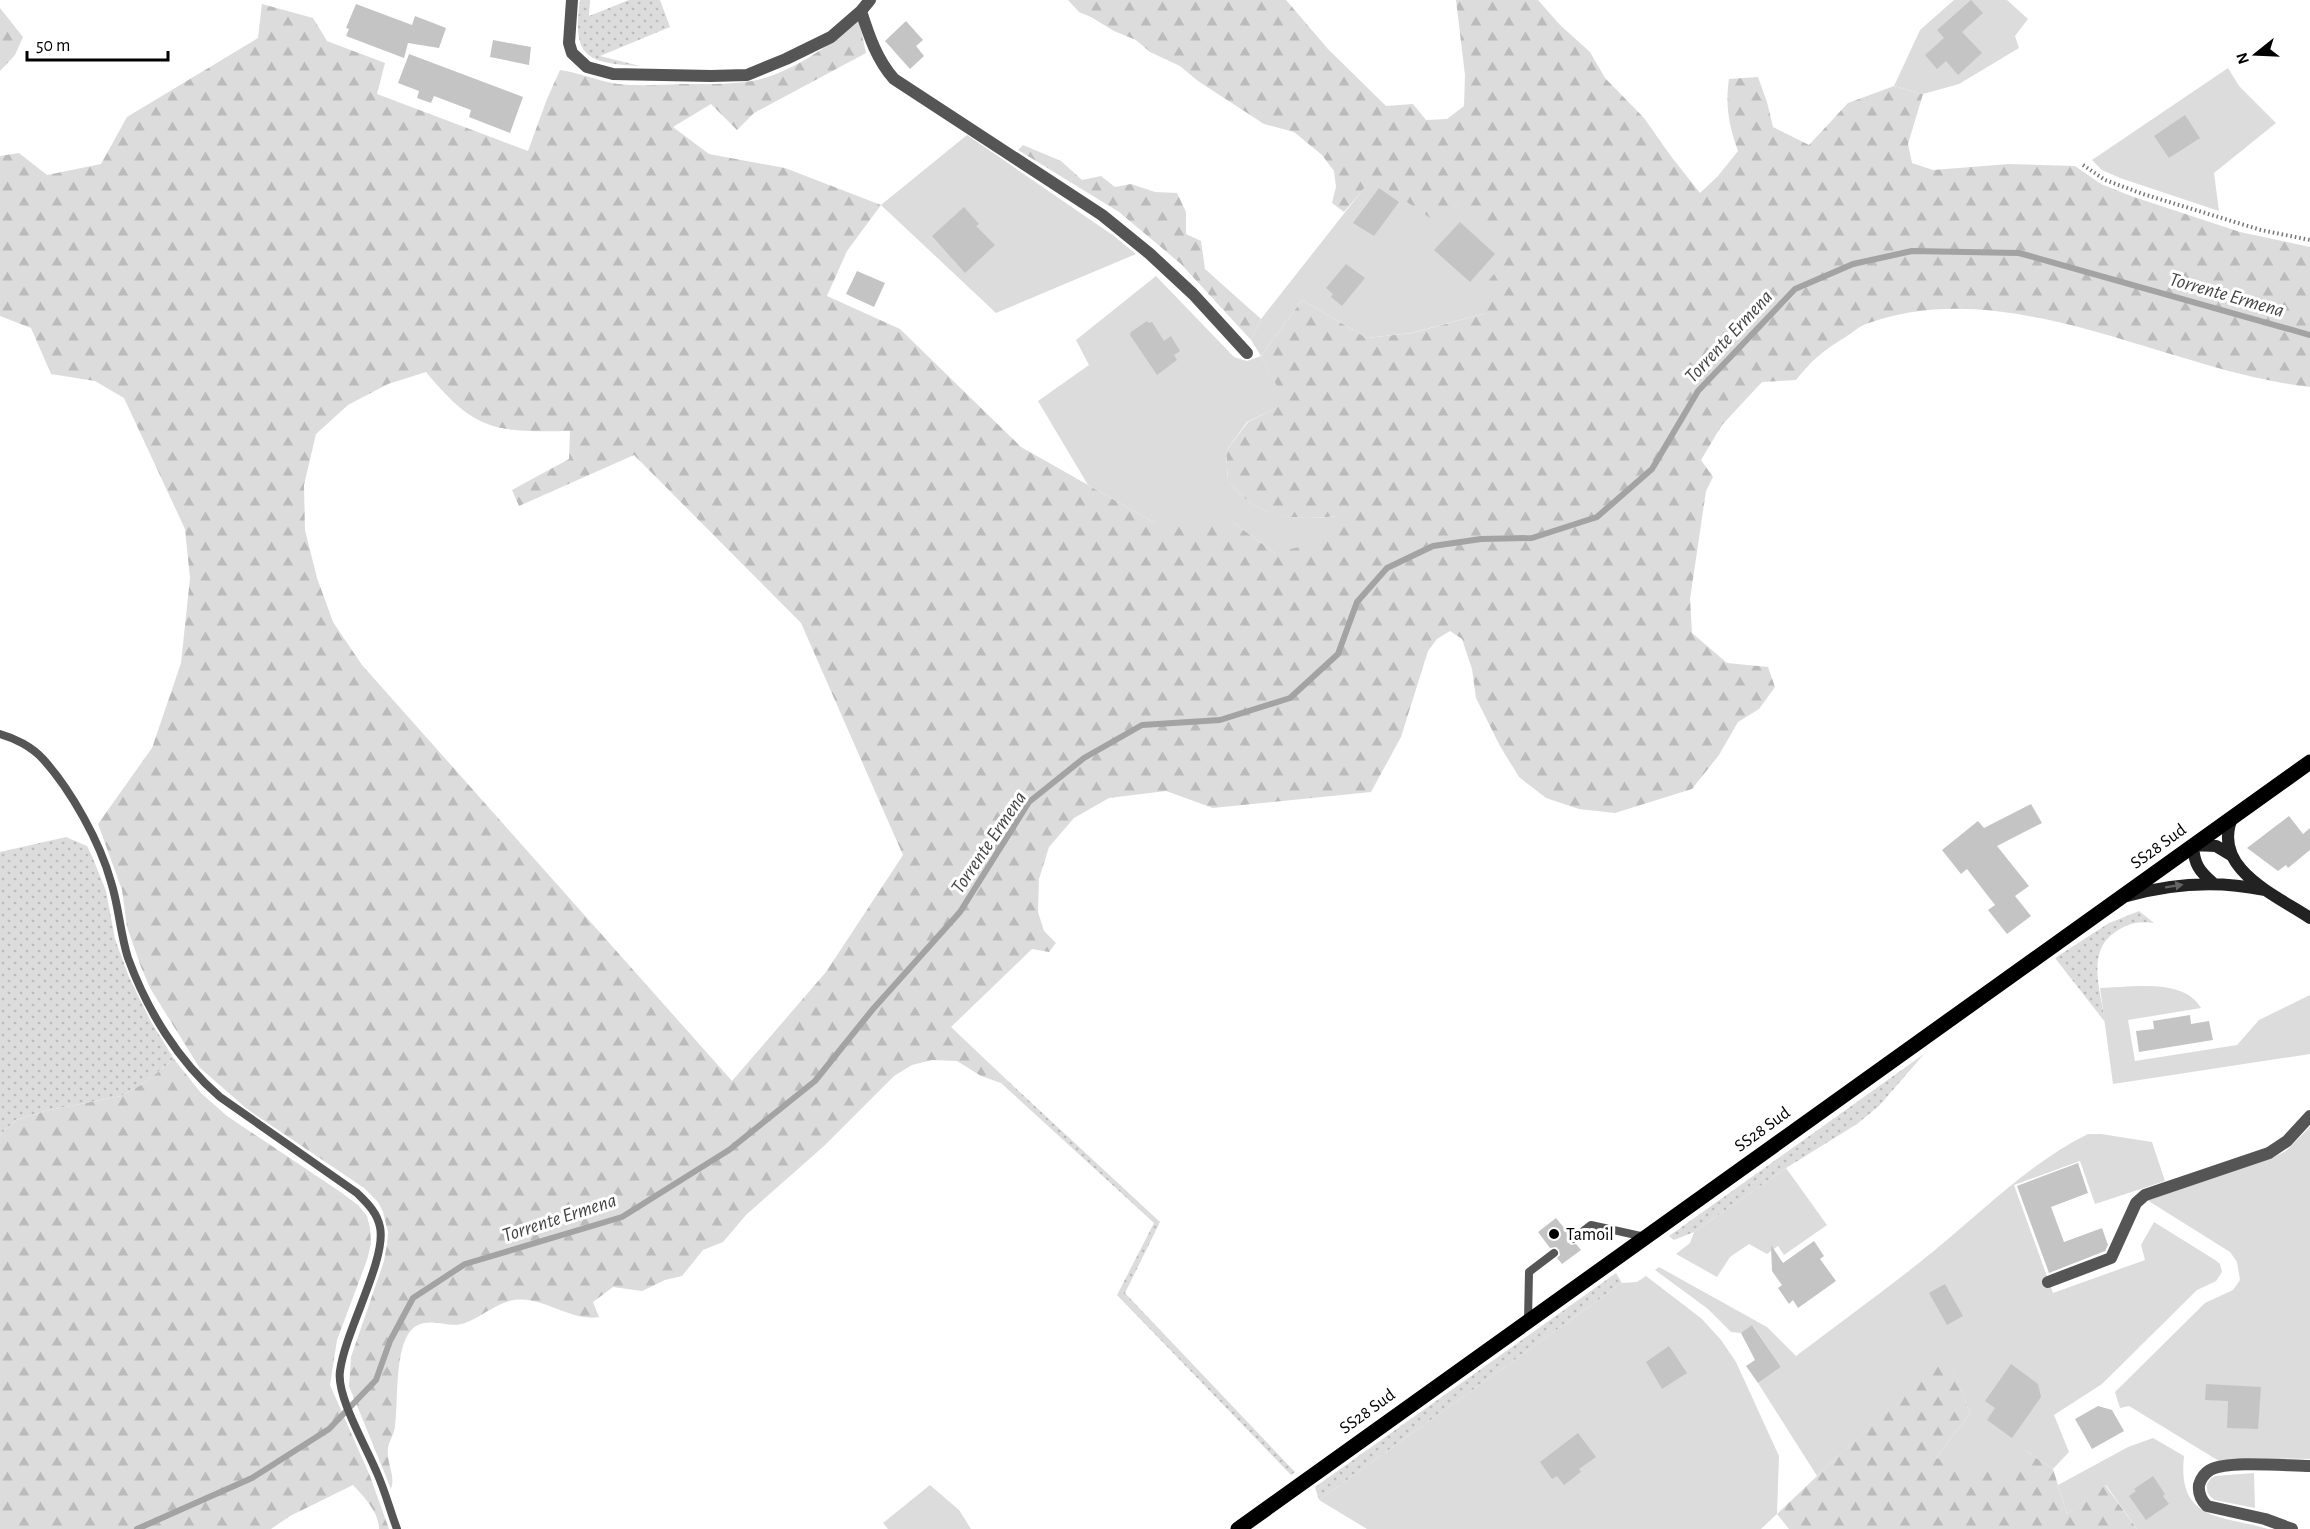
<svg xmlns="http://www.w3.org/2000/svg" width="2310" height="1529" viewBox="0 0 2310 1529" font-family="'Alegreya Sans',sans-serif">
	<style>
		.grass { fill: url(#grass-dots) }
		.forest { fill: url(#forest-firs); fill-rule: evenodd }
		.green { fill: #dcdcdc }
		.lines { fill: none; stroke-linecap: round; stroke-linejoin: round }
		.stream { stroke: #a3a3a3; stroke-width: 6 }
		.building { fill: #c4c4c4 }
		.path { stroke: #777; stroke-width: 4; stroke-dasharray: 1.5 3; stroke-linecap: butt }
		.lane { stroke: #555; stroke-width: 8 }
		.street { stroke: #555; stroke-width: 12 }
		.secondary { stroke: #222; stroke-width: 12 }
		.primary { stroke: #000; stroke-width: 15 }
		.oneway { fill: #646464 }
		.poi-dot { fill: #000; stroke: #fff; stroke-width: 2 }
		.labels { text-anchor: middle; stroke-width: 6; stroke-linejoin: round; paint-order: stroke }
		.street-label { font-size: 18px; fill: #000; stroke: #fff }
		.poi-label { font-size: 18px; fill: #000; stroke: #fff; text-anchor: start }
		.water-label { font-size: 20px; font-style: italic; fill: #444; stroke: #fff }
	</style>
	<defs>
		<pattern id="grass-dots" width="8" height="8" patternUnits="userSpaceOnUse" patternTransform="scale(1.5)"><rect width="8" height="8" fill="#dcdcdc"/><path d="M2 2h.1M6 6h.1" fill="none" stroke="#bbb" stroke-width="1.8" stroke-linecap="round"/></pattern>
		<pattern id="forest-firs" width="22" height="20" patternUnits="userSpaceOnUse" patternTransform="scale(1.5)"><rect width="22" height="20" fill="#dcdcdc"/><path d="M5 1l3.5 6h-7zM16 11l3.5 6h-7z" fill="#bbb"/></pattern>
	</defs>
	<rect width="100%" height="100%" fill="#fff"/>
	<!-- grass -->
	<path class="grass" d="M580,0H590L589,16L629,0H660L670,27L600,56L640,66C586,63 572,57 580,0Z
		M66,837L87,846L92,856L106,891L115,939L129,977L150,1020L174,1059L143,1084L121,1096L45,1111L16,1120L0,1135V852Z
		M2139,911L2154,923C2138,921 2128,923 2114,933C2086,952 2101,993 2105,1022L2055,958L2109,923Z
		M1924,1054L1879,1106L1857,1124L1786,1168L1694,1232L1674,1240L1669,1236Z
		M1008,1081L1160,1222L1125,1293L1295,1472L1291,1475L1117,1295L1154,1223L1001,1083Z
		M1616,1273L1622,1283L1319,1500L1315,1487Z"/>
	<!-- forest -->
	<path class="forest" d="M1068,0H1286L1328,49L1386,106L1413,104L1426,120L1447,119L1464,106L1465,75L1456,0H1538L1560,25L1590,52L1605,78L1644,118L1670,155L1700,193L1718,176L1738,151C1729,126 1725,105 1729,79L1758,77L1767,102L1773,127L1809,145L1848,103L1894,86L1923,94L1908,144L1912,163L1933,170L2009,164L2075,166L2101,184L2131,196L2240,232L2310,247V387C2167,371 2009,271 1866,324C1860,326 1853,332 1847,336C1823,351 1814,358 1796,380L1762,382L1722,425L1701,460L1713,477L1706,491L1690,599L1692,633L1727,663L1768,667L1775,687L1759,709L1738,722L1719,755L1692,789L1615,813L1579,809L1546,798L1519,777L1500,746L1476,698L1472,669L1462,639L1450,631L1437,639L1428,651L1401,737L1371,792L1213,808L1166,791L1109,798L1074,818L1049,847L1039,879L1038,912L1044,931L1056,943L1049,952L1032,949L951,1027L1008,1081L1001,1083L981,1076L957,1061L932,1060L912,1065L894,1076L824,1146L746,1215L723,1242L703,1250L682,1276L665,1280L642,1291L613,1287L593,1302L599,1317C570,1322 544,1296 514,1300C496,1303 482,1317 465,1323C449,1329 432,1317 416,1326C393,1340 399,1403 395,1427C394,1434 389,1441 388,1448C386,1462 396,1476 391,1489L349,1386L351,1357L384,1261L387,1244L388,1232L383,1212L378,1202L364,1188L247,1109L199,1067L150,988L141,967L127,927L122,890L98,824L152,748L181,663L190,578L185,529L124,398L95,381L51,374L31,328L0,316V156L19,153L47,175L101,164L127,117L258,38L262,4L313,18L327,41L385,63L377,94L528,151L547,99L560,70C580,73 598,81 618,84C638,86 659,85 678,84C703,84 728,85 752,81C788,75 832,44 859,21L866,53L754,113L737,130L711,104L673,127L709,154L785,168L881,205L847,251L827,296L900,329L1021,447L1155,523H1234L1275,553L1338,516C1307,519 1275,521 1248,501C1241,496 1234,487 1228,481L1226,451L1248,422L1285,403L1261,356L1302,300L1367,338L1412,333L1486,313L1458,204L1439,225L1372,179L1344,212L1332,203L1336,187L1334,171L1322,155L1294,132L1264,124L1198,81L1180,66L1150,52L1136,40L1114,31L1091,17L1079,12ZM426,372C476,432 494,432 570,431L569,459L512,490L519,506L634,455L801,623L903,855L826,972L732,1081L362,665L333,622L317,578L305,530L304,485L316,434L348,405L388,384Z
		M0,8L23,37L15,55L0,71Z
		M1023,145L1061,161L1082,180L1101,176L1115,187L1131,184L1155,192L1177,193L1186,212V234L1201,241L1205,269L1261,319L1251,340L1181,264L1119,212L1018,150Z
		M174,1059L201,1093L227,1116L342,1193L358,1205L367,1216L370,1228L371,1244L367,1260L337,1340L330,1385L370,1476L389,1529H379C379,1512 364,1497 353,1485L290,1516L271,1529H0V1135L16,1120L45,1111L121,1096L143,1084Z
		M1947,1353L1970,1413L1936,1458L2026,1451L2053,1469L2067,1514L2105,1485L2137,1529H1789L1777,1514Z"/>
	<!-- green -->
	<path class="green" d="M1954,0H2007L2028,19L2015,36L2019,48L1959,84L1923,94L1894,86L1920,30Z
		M2228,68L2239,86L2276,123L2214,173L2219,211L2120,178L2102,170L2092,160Z
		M967,135L1114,236L1136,254L996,313L881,205Z
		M1372,178L1439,224L1459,203L1512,252L1489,280L1486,313L1411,333L1367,338L1302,300L1261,356L1286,403L1247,422L1226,451L1228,481C1234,487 1241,496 1248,501C1276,521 1307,519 1339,516L1315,543L1275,553L1234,523H1155L1088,485L1038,401L1089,365L1076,340L1156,276L1234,357L1247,361L1261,356L1251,340L1261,319Z
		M2100,988C2130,988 2183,977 2201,1008L2128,1020L2135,1061L2237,1045L2259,1020L2310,995V1054L2113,1084Z
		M2310,1127V1459L2251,1458L2219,1461L2129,1406L2120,1408L2115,1392L2205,1303L2233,1290L2240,1280L2237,1262L2230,1252L2147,1200L2274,1157L2286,1151Z
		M2088,1134H2101L2152,1142L2165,1181L2095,1204L2080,1161L2014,1185L2053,1293L2145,1260L2141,1245L2154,1222L2215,1260L2220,1264L2222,1272L2216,1281L2197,1290L2102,1384L2054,1415L2069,1452L2053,1469L2026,1451L2002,1476L1936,1458L1970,1413L1947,1354L1817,1476L1758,1383L1781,1367L1753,1326L1741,1333L1731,1332L1708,1309L1655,1270L1659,1267L1767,1327L1796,1356C1842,1321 1890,1287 1935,1250C1985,1209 2030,1163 2088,1134Z
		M1786,1168L1827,1225L1784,1255L1778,1246L1767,1254L1749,1244L1730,1257L1717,1277L1676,1254L1690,1243L1694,1232Z
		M1646,1276L1702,1319L1721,1340L1736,1362L1779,1456L1777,1514L1761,1529H1367L1319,1500L1622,1283L1637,1282Z
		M2153,1438L2184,1456C2177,1522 2222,1515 2268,1529H2137L2106,1485L2067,1514L2058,1485L2128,1447Z
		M2254,1473L2255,1508L2215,1500C2205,1494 2203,1482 2215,1476Z
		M930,1485L959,1510L971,1529H888L883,1523Z"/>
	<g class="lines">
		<!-- stream -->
		<path class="stream" d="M137,1529L252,1478L329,1429L376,1380L390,1341L413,1298L465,1264L622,1217L729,1150L815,1081L873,1009L960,912L1029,802L1084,758L1142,725L1220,720L1290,698L1338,654L1357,602L1387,568L1433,546L1481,539L1532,538L1597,517L1652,469L1698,391L1795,289L1853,264L1912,251L2019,253L2310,335"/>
	</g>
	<!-- building -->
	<path class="building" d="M1971,0L1983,13L1962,32L1982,53L1958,75L1946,61L1937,69L1925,55L1944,38L1937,30Z
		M356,4L412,25L415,16L446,28L439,48L408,43L404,58L346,36L349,29L346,28Z
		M906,21L923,40L916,46L924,56L910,69L885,41Z
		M493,40L531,47L529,65L490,57Z
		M409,54L523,97L510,133L469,117L471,110L434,96L431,103L417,98L419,91L398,83Z
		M2185,115L2200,138L2169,158L2154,136Z
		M1379,188L1399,202L1374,236L1353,223Z
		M964,207L979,224L976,226L995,245L965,273L932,236Z
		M1460,222L1495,254L1470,282L1434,250Z
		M1346,264L1365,278L1342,306L1331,297L1333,294L1326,288Z
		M857,271L885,283L874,307L846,294Z
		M1147,321L1149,323L1152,322L1164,341L1171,336L1180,351L1174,355L1177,360L1157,375L1130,335L1131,332Z
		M2031,804L2042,823L1997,846L2029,886L2015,896L2031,916L2007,934L1988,910L1995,905L1967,869L1961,874L1942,850L1978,821L1984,828Z
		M2289,816L2303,834L2310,828V850L2288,868L2286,865L2278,871L2247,848Z
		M2190,1015L2191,1024L2209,1021L2213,1040L2139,1052L2136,1031L2154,1029L2153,1021Z
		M2078,1163L2088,1193L2051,1207L2064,1242L2102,1228L2108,1245L2105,1251L2049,1273L2017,1186Z
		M1556,1218L1569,1234L1568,1242L1571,1245L1576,1244L1581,1250L1562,1264L1557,1258L1560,1255L1559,1250L1556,1247L1550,1248L1538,1232Z
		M1814,1241L1824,1256L1820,1259L1836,1281L1798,1308L1793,1300L1789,1304L1778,1288L1782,1285L1772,1271L1771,1245L1783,1263Z
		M1945,1284L1963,1316L1947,1325L1929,1293Z
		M1752,1325L1781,1367L1758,1383L1746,1366L1755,1360L1741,1333Z
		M1669,1346L1687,1373L1662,1389L1646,1362Z
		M2011,1364L2038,1384L2041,1397L2012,1438L1987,1420L1995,1408L1985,1401Z
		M2206,1384L2261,1387L2258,1429L2227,1428L2228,1401L2205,1400Z
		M2098,1406L2112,1410L2124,1431L2092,1449L2075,1419Z
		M1578,1433L1596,1457L1579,1469L1581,1472L1564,1485L1557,1476L1552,1479L1540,1462Z
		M2153,1476L2165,1494L2163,1496L2169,1504L2146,1520L2129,1496L2136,1491L2134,1489Z"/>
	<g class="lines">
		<!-- path -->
		<path class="path" d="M2083,165L2105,180L2143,194L2261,230L2310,240"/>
		<!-- lane -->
		<path class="lane" d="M0,734C15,738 32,747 43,759C71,790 100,842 111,882C119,907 120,933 128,958C147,1010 178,1061 220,1097L357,1193C367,1203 377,1212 380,1227C387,1259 345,1331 340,1371C336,1396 367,1448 377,1473C385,1491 390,1510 397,1529
			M1573,1239L1591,1225L1645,1237
			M1528,1320L1529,1272L1554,1253"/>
		<!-- street -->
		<path class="street" d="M572,0L569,43L572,53L587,67L613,74L711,76L747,75L786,59L831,37L861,11L870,0
			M861,11C869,36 877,60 894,79L1102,215L1150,254L1193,294L1247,353
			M2048,1282L2111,1258L2136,1203L2145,1195L2269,1153L2287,1141L2310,1116
			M2292,1529L2265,1519L2207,1506C2201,1500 2198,1494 2199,1485C2201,1478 2205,1473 2210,1470C2229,1460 2287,1466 2310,1466"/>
		<!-- secondary -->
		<path class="secondary" d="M2233,816C2209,868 2276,895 2310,918
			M2213,883C2199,871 2194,864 2193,845L2216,846L2231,855
			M2127,896C2173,883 2217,880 2264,890"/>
		<!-- primary -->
		<path class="primary" d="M1238,1529L2310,762"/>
	</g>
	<!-- one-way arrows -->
	<defs><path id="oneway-solid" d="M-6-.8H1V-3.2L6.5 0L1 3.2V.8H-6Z" transform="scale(1.5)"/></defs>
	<use class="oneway" href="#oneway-solid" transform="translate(2174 886) rotate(-9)"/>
	<!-- markers -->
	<circle class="poi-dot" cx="1554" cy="1234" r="6"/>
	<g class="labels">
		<!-- street labels -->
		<g class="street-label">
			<text transform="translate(2158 846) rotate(-36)" y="6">SS28 Sud</text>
			<text transform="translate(1762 1129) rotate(-36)" y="6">SS28 Sud</text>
			<text transform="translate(1367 1411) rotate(-36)" y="6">SS28 Sud</text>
		</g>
		<!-- poi labels -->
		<g class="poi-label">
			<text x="1566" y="1240">Tamoil</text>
		</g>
		<!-- water labels -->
		<g class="water-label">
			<text transform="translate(2227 294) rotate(16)" y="7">Torrente Ermena</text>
			<text transform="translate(1728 336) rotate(-47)" y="7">Torrente Ermena</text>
			<text transform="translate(988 842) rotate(-56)" y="7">Torrente Ermena</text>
			<text transform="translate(559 1217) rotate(-18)" y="7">Torrente Ermena</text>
		</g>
	</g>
	<!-- north arrow -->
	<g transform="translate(2256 54) rotate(252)" stroke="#ffffff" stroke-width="4.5" paint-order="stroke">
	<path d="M0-4.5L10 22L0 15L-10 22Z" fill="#000000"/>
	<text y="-9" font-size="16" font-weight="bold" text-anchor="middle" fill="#000000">N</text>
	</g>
	<!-- scale -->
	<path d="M27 51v9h141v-9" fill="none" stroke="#000000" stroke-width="3"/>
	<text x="36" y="51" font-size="18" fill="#000000" stroke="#ffffff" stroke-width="4.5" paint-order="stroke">50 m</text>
</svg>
